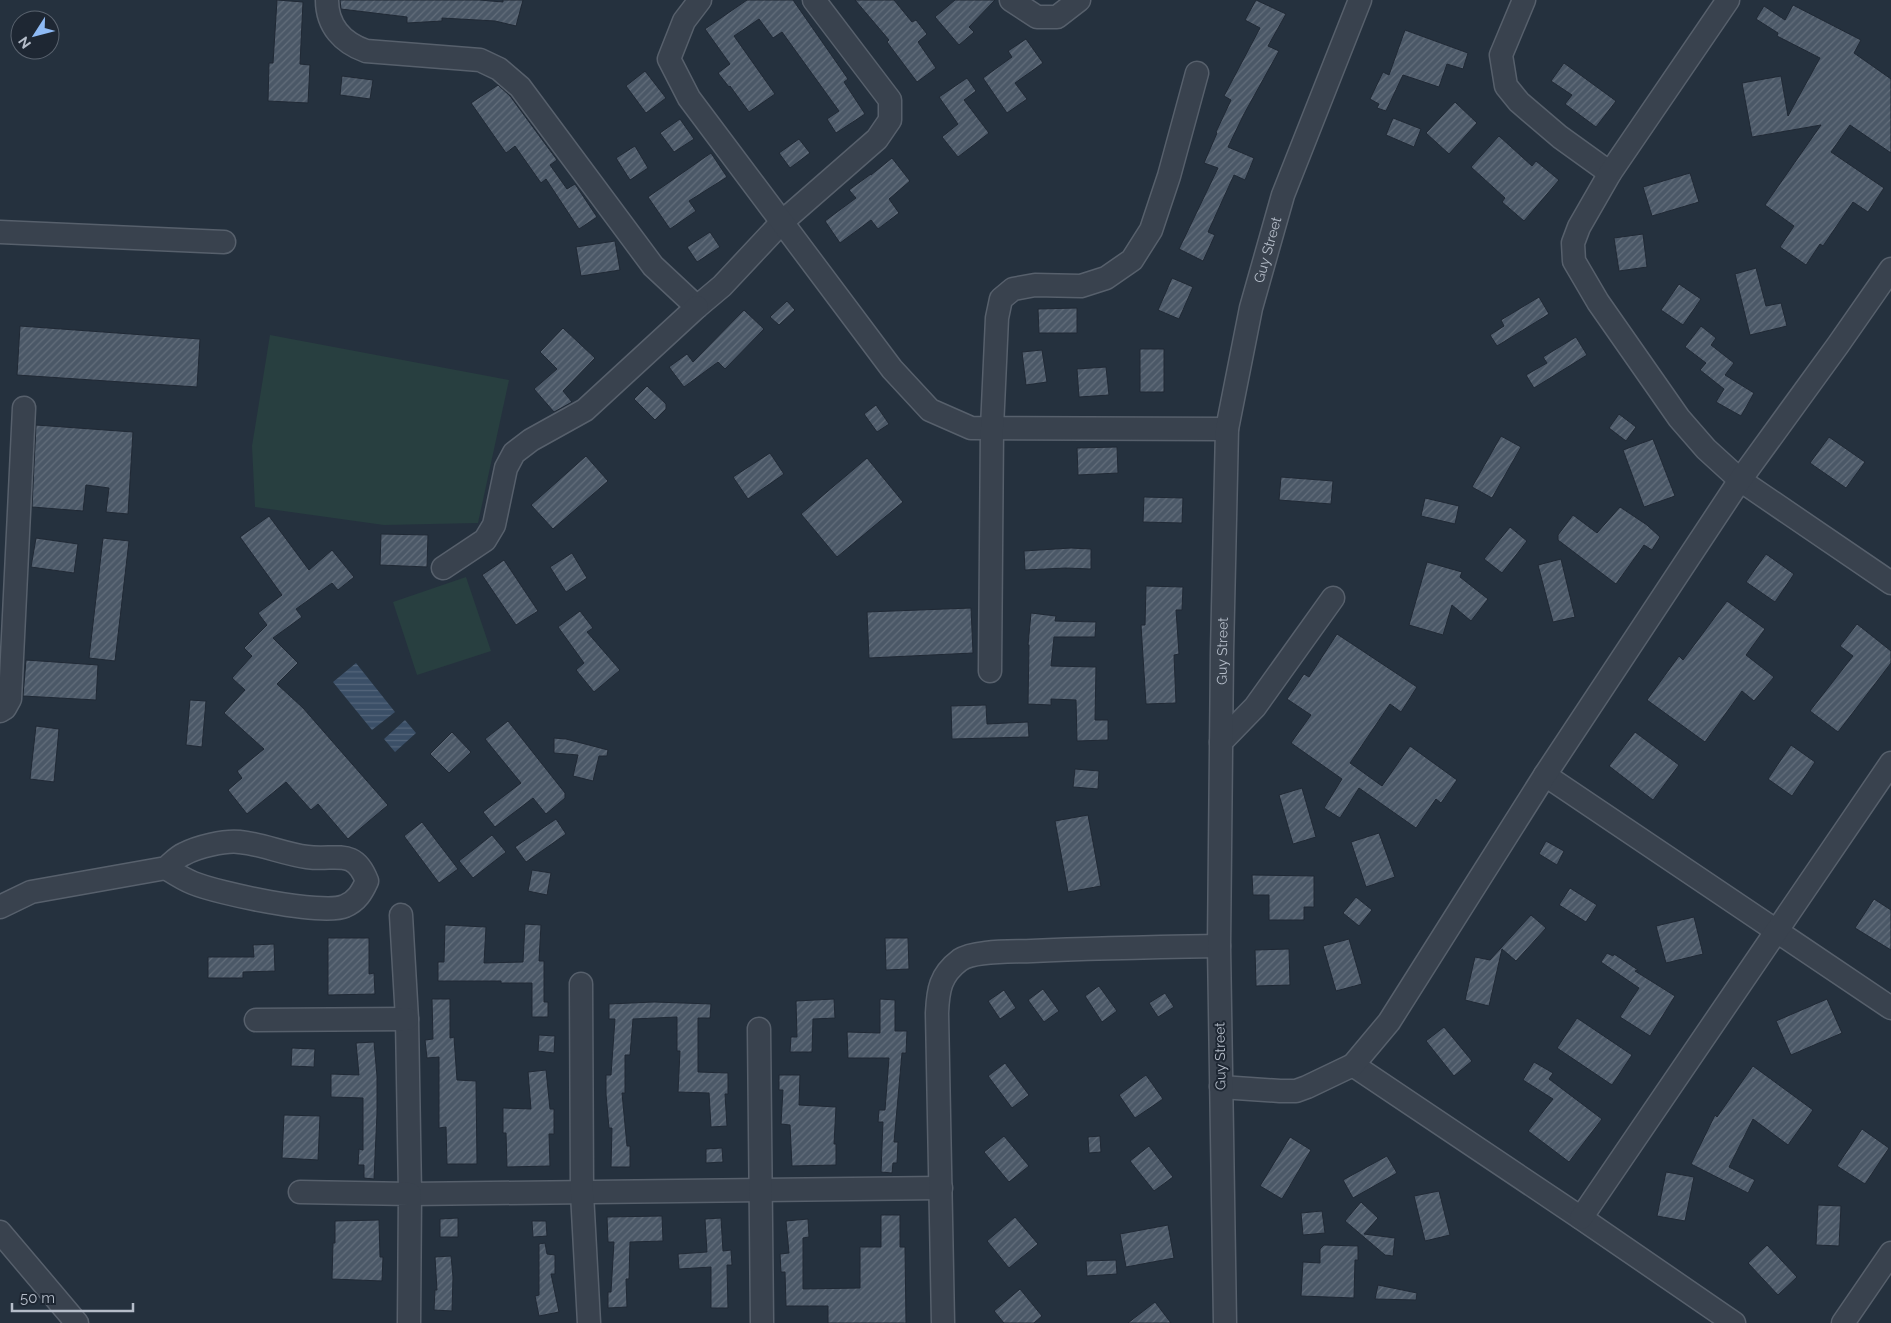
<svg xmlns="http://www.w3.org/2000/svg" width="1891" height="1323" viewBox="0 0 1891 1323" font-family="Raleway,sans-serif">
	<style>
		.garden { fill: #283f40 }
		.water { fill: url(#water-rules) }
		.building { fill: url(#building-hatch); stroke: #202935 }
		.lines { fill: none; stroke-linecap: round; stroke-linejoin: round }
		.minor-casing { stroke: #57606c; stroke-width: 25 }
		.minor { stroke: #39424e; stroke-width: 22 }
		.labels { text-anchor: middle; stroke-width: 4; stroke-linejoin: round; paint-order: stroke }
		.street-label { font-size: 14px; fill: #b5bdc9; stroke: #1e2733 }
	</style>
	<defs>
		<pattern id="water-rules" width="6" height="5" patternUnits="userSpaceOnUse" patternTransform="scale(1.25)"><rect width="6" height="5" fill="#3b4f67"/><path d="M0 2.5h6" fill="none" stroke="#55667b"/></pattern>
		<pattern id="building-hatch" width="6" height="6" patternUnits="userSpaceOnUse" patternTransform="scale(1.25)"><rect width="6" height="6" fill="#4b5867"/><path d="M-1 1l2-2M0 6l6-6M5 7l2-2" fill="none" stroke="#636e7b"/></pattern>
	</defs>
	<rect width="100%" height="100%" fill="#25313e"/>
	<!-- garden -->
	<path class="garden" d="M270,335L509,380L478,523L384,525L255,507L252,446Z
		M466,577L491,651L417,675L393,602Z"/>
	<!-- water -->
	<path class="water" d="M356,663L395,712L372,730L333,682Z
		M405,720L416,733L395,752L384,739Z"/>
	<!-- building -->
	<path class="building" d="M277,0L303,2L300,64L310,65L308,103L268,101L269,63H273Z
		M340,0H479L503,2V0H523L516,26L495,21L442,18V21L407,23V17L341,9Z
		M747,0H793L848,79L844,82L865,114L836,133L827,119L839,111L782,32L773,38L759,19L734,36L775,94L749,112L730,86L729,87L718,73L730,64L705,29Z
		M855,0H894L912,22L916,20L927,34L918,42L936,68L917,82L887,42L889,40Z
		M955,0H995L969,27L974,32L959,45L935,17Z
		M1256,0L1286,14L1268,46L1279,51L1244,114L1228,147L1254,158L1245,180L1234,175L1208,232L1215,235L1203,261L1179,249L1218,168L1204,163L1217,133L1216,132L1231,100L1224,96L1260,28L1245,20Z
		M1793,5L1861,40L1854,53L1891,79V153L1850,125L1831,152L1884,188L1868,212L1853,202L1823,246L1820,244L1806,265L1780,247L1794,226L1765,205L1821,125L1752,137L1742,83L1781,76L1788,116L1820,58L1777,36L1778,33L1756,19L1764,6L1785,20Z
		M1405,30L1468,53L1463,69L1447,64L1439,87L1403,75L1386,111L1377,108L1379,104L1370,99L1383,72L1389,75Z
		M1026,39L1043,63L1015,83L1027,99L1007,113L983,78L1012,57L1008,51Z
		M1564,63L1616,101L1596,127L1565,104L1572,95L1551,81Z
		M645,71L666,98L646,113L626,86Z
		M342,76L373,80L370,99L340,95Z
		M967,78L976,91L964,100L989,133L958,157L942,137L958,124L939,97Z
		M498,85L510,96L557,160L550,165L567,189L575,184L597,217L579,229L546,179L541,183L515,146L506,153L471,103Z
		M1455,102L1477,123L1449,154L1426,133Z
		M1393,118L1421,129L1414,147L1386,135Z
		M680,119L694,139L674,152L660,133Z
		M1499,136L1532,166L1536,161L1559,180L1524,221L1502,202L1505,198L1471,167Z
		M799,139L810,153L790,168L779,153Z
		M635,146L648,168L630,180L616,158Z
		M711,153L727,177L689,201L696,211L670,229L648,197Z
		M892,158L910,181L889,199L899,213L878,229L871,220L840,243L825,221L856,198L849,190L871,174V175Z
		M1690,173L1699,202L1652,216L1643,187Z
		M710,232L720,247L697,262L687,247Z
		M1643,234L1647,267L1619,271L1614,238Z
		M615,241L620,270L581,276L576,247Z
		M1756,268L1766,306L1781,303L1787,326L1750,335L1735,274Z
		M1172,278L1193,287L1179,319L1158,310Z
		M1679,284L1701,299L1683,325L1661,310Z
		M1539,297L1549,314L1497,346L1490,335L1504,326L1501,320Z
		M787,301L795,310L779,325L770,317Z
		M1077,308V333H1039L1038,309Z
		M744,310L764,329L725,369L718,362L684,387L669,367L687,354L693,362Z
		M20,326L200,339L197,387L17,375Z
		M1701,326L1716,338L1711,345L1734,363L1725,375L1754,393L1741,416L1716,402L1724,389L1700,370L1706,363L1685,347Z
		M563,328L595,358L563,391L572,402L554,412L534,389L557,369L540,352Z
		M1576,337L1587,355L1534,388L1526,375L1547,363L1543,357Z
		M1140,349H1164V392H1140Z
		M1042,350L1047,382L1026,385L1022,352Z
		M1106,367L1109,395L1079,397L1077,369Z
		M647,386L666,404V409L655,420L634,399Z
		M876,405L889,424L877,432L864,414Z
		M1619,414L1636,427L1626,441L1609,428Z
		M36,425L133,432L128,514L106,512L109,488L86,485L83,511L32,507Z
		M1501,436L1521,447L1492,498L1472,487Z
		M1829,437L1865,462L1846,488L1810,463Z
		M1653,439L1675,496L1644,507L1623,450Z
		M1117,447L1118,473L1078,475L1077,448Z
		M770,453L784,474L748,499L733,477Z
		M586,456L608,481L553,529L531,505Z
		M867,458L903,502L837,557L801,514Z
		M1281,477L1333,481L1331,504L1279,500Z
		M1144,497L1183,498L1182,523L1143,522Z
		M1425,498L1459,506L1455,524L1421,516Z
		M1620,507L1647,525L1660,537L1652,550L1644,545L1616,584L1558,540V535L1573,515L1597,533Z
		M269,516L309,570L332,550L354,577L338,590L332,583L296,609L302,617L273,638L298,663L277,684L303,708L388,805L348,839L318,804L311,810L286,782L247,814L228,790L242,778L237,771L264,749L224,713L245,690L232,678L252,656L244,648L267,625L258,613L282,595L240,537Z
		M1510,527L1527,541L1502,573L1484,559Z
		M381,534L428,535L427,567L380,565Z
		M36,538L78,544L74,573L31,567Z
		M103,538L129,541L115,661L89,658Z
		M1071,548L1091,549V569L1066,568L1025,570L1024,551Z
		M572,553L587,578L566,592L550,567Z
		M1766,554L1794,574L1775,602L1746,582Z
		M1561,559L1575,617L1553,622L1538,565Z
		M504,560L538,611L516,625L482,575Z
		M1427,562L1462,572L1460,577L1488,599L1471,621L1452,605L1443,635L1409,625Z
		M1146,586L1183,587L1182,610H1176L1179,654L1174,655L1176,703L1146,704L1141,625H1145Z
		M1727,601L1765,629L1746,655L1774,677L1754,701L1742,691L1705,742L1647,700L1679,656L1683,660Z
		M971,608L973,653L869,658L867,612Z
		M580,611L593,628L587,632L620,670L594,692L576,670L584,663L558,627Z
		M1031,613L1056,616L1055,621L1096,622L1095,637H1054L1051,666L1096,667L1095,720H1108V740L1077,741L1076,700L1051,699V705L1028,704L1029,645H1028Z
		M1857,624L1891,651V663L1838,732L1810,711L1853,656L1840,646Z
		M1337,634L1417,687L1401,712L1390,704L1350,763L1382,786L1410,746L1457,780L1441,803L1436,799L1416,828L1359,788L1340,818L1324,808L1342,779L1291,743L1311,715L1287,699L1304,674L1309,677Z
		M26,660L98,665L96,700L23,696Z
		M190,700L206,701L202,747L186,745Z
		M986,705L987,724L1028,722L1029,737L952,739L951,706Z
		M508,721L565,793V798L546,814L533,798L495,827L483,812L521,783L485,739Z
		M36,726L59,729L54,782L30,779Z
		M452,732L471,752L449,773L430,754Z
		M1635,732L1679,765L1653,800L1609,766Z
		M554,738L566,739L608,750L607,756H599L593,781L573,776L578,755L554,753Z
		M1791,745L1815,762L1792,796L1768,779Z
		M1075,769L1099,771L1098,789L1073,787Z
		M1302,788L1316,837L1293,844L1279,795Z
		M1088,815L1101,886L1068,892L1055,821Z
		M556,819L566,834L526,862L515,847Z
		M422,822L458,869L439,883L404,836Z
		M1379,833L1395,877L1366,887L1351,842Z
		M492,835L506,852L473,878L459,861Z
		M1546,841L1564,851L1557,865L1539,854Z
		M532,870L551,873L547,895L528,891Z
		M1252,875L1314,876V907H1304V920H1269V895H1253Z
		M1570,888L1597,905L1586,922L1559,905Z
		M1356,897L1372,910L1359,926L1343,913Z
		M1874,899L1891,910V950L1855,928Z
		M1531,915L1546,928L1516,961L1502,949L1489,1006L1465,1000L1475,957L1490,960Z
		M1694,917L1703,954L1666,963L1656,926Z
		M525,924L541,925L539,961H544V1002H548V1017H532V983H501V981H438V962H444L445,925L486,927L484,963L523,962Z
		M328,938H369V974L374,973L375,994L328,995Z
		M885,938H908L909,969L886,970Z
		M1349,939L1362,984L1336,991L1323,946Z
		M274,944L275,971L243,972V978H208V957H254L253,945Z
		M1289,949L1290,985L1256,986L1255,950Z
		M1607,953L1613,956L1614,954L1638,970L1635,971L1675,996L1650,1036L1620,1017L1639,988L1601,962Z
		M1099,986L1117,1011L1102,1022L1085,996Z
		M1043,989L1059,1011L1044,1022L1028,1000Z
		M1004,990L1016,1008L1000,1019L988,1001Z
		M1165,993L1174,1007L1158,1017L1149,1003Z
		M432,999H450V1038L454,1037L457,1080L476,1081L477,1164H447L446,1127L439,1128V1057L427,1058L425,1040L433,1039Z
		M834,999L835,1018L813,1019L812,1052H790L791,1037H797L796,1001Z
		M880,999L895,1000V1031H907L906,1053H902L894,1142H898L897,1163H893L892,1173L881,1172L883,1122H878L879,1110H885L889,1058H848L847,1032L880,1033Z
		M1827,999L1842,1033L1791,1055L1776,1021Z
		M654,1002L711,1004L710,1018H698V1072L728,1073V1094H725L727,1126L711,1127L709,1093L678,1092L680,1051H677V1017L633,1019L630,1055H625V1093H622L627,1146H630V1167H611L612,1128H609L606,1094V1075H611L615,1019H609V1004Z
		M1577,1018L1632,1055L1612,1085L1557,1048Z
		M1444,1027L1472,1061L1454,1076L1426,1041Z
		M539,1035L555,1036L554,1053L538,1051Z
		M374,1042L377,1076V1113L374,1179L364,1178V1165H358L359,1149L363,1150V1098L331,1097V1074L359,1075L356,1043Z
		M292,1048L315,1049L314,1067L291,1066Z
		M1534,1062L1553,1073L1549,1079L1602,1119L1569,1162L1528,1131L1553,1099L1523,1080Z
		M1005,1063L1029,1095L1012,1108L988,1076Z
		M1753,1066L1813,1110L1788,1145L1753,1119L1729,1167L1755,1180L1748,1193L1691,1164L1715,1115L1717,1117Z
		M546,1070L550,1109H554V1134H549L550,1166L507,1167L506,1133H503V1108L531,1109L528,1072Z
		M779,1075H800L799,1105L836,1107L834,1144H836V1165L792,1166L790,1125L781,1124L783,1090H779Z
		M1146,1075L1163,1099L1135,1118L1119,1095Z
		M284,1115L320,1116L318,1160L282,1158Z
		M1862,1129L1889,1148L1865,1184L1837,1166Z
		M1004,1136L1029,1166L1009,1182L984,1152Z
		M1100,1136L1101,1152L1089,1153L1088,1137Z
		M1290,1137L1311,1150L1282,1199L1260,1186Z
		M1149,1146L1173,1177L1154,1191L1130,1161Z
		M722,1148L723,1162L706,1163V1149Z
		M1387,1156L1397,1173L1353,1198L1343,1180Z
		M1666,1172L1694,1177L1685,1221L1657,1216Z
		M1439,1191L1450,1235L1425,1241L1414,1196Z
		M1361,1202L1378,1218L1364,1234L1395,1238L1393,1256L1385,1255L1345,1221Z
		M1818,1205L1841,1206L1839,1246L1816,1245Z
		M1322,1211L1325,1233L1303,1235L1301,1213Z
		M881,1215H900V1247H905L906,1323H828V1306H786L785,1272H781L780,1254L789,1253L786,1221L808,1219L809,1237L803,1238V1289L860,1288V1247H881Z
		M662,1216L663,1241L630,1242L629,1279H626L627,1307L608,1308V1292H611L614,1242H608L607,1217Z
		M1015,1217L1038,1244L1009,1268L987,1241Z
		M458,1218V1237H440V1219Z
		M721,1218L723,1251L731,1250L732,1265H727L728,1308H711V1267L679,1269L678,1254L707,1252L705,1219Z
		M379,1220L380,1257H383L382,1281L332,1279L333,1243H335V1221Z
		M532,1221H546L547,1236L533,1237Z
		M1168,1225L1174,1258L1126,1267L1120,1234Z
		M545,1243L547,1254L555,1255V1274H551L559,1312L539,1316L535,1296L539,1295V1244Z
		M1324,1245L1358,1246V1260H1355L1354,1298L1301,1296L1303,1262L1320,1263V1249Z
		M1767,1245L1797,1277L1778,1295L1748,1263Z
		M451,1256L453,1277L452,1311L434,1310L435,1290H437L435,1257Z
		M1116,1260L1117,1274L1087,1276L1086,1261Z
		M1378,1285L1417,1293L1416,1300L1375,1299Z
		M1020,1289L1042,1316L1034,1323H1004L994,1311Z
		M1155,1302L1171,1323H1128Z"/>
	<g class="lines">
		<!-- minor casing -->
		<g class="minor-casing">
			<g id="minor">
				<path d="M327,0C327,26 343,43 366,51L480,60L499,69L520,87L653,266L697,307L722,286L782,222L877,139L890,120V100L814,0"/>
				<path d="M700,0L684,21L669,59L689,98L892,369L930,410L971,428L1227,429"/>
				<path d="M1011,0L1037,17H1057L1079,0"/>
				<path d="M1524,0L1501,55L1506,86L1519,102L1560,137L1610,173"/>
				<path d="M1728,0L1610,173L1579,227L1573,243L1574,261L1598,302L1679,418L1706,449L1740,480L1891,583"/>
				<path d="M0,232L224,242"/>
				<path d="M443,568L485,540L494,525L506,468L514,453L531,440L585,410L697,307"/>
				<path d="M990,671L992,428L997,318L1001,299L1013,289L1035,285L1081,286L1106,278L1132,260L1151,230L1169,176L1197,73"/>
				<path d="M0,711L5,708L10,699L24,408"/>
				<path d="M1221,742L1255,707L1333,598"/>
				<path d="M1545,775L1891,1008"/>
				<path d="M0,907L31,892L166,868C172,863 177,857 184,854C197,847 225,840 240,842C262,844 284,854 307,857C336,861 354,847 367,881C362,892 357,901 345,906C323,916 217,893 193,883C183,879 174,873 166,868"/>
				<path d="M401,915L407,1019L410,1194L941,1188"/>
				<path d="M581,984L582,1193L589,1323"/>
				<path d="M256,1020L407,1019"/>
				<path d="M759,1029L762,1323"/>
				<path d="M1353,1065L1581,1218L1734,1323"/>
				<path d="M1221,1087L1280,1091H1296L1307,1087L1353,1065L1389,1022L1545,775L1740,480L1838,345L1891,269"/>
				<path d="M300,1192L410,1194L409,1323"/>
				<path d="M1581,1218L1891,763"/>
				<path d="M0,1232L77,1323"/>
				<path d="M943,1323L937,1013C938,990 940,975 960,960C975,950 1013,952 1032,951C1094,948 1156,947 1219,946"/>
				<path id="s1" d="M1225,1323L1219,946L1222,653L1227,429L1251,308L1283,195L1360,0"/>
				<path d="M1843,1323L1891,1253"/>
			</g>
		</g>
		<!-- minor -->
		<use href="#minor" class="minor"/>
	</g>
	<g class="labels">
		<!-- street labels -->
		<g class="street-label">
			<text dy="5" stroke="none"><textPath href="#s1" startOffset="1078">Guy Street</textPath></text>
			<text dy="5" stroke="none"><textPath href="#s1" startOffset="672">Guy Street</textPath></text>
			<text transform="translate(1220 1056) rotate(-91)" y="5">Guy Street</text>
		</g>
	</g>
	<!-- north arrow -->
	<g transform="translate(35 35) rotate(234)"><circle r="24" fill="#1e2733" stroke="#5a636f"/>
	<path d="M0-4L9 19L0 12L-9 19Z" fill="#8ebaf5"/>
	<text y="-8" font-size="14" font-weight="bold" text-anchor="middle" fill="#b5bdc9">N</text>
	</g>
	<!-- scale -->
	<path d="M12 1303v8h121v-8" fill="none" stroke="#b5bdc9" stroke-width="2.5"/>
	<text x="20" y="1303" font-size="15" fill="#b5bdc9" stroke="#1e2733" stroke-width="4" paint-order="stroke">50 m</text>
</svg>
